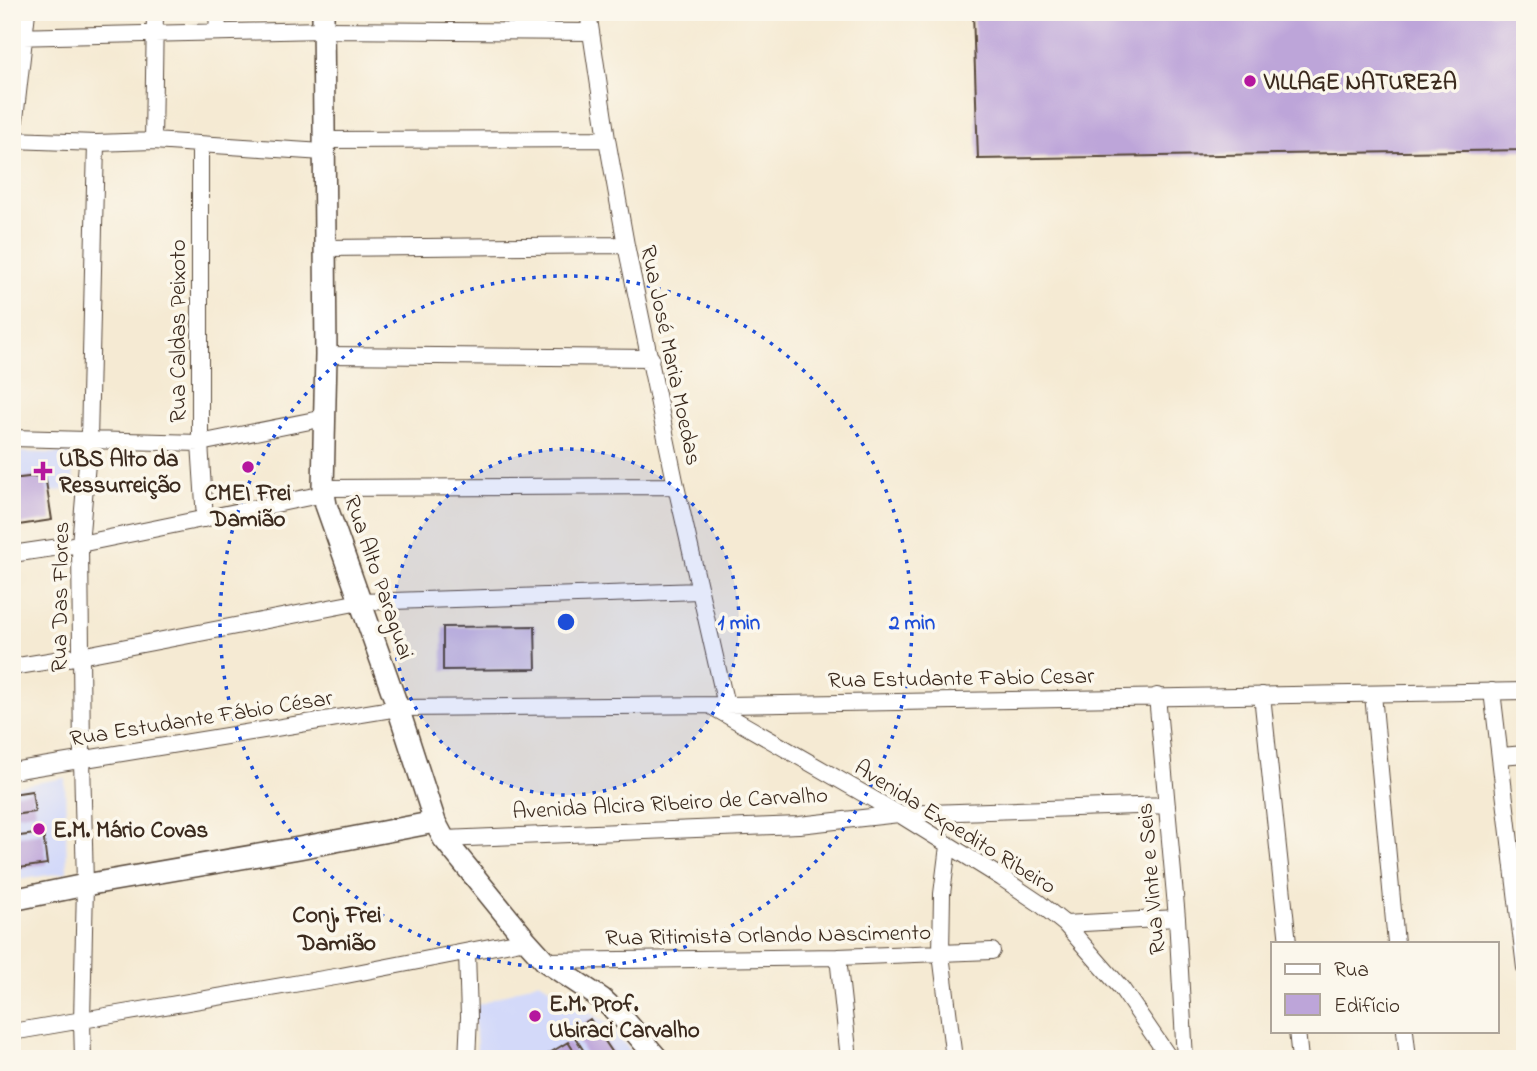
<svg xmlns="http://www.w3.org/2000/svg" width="1537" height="1071" viewBox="0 0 1537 1071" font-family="'Indie Flower',sans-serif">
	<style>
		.built { fill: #d3d9f9 }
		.building { fill: #bda5d9 }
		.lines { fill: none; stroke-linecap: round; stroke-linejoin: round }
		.street-casing { stroke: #574739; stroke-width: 18 }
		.secondary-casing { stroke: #574739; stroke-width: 24 }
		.street { stroke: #fff; stroke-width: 16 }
		.secondary { stroke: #fff; stroke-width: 21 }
		.ring { fill: none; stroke: #1d4ed8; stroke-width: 3.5; stroke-dasharray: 3.5 7 }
		.poi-dot { fill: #b5179e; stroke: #fbf7ec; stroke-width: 2.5 }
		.labels { text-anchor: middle; stroke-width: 7; stroke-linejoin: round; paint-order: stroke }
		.poi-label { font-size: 23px; font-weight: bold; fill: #3b2a1e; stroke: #fbf7ec; text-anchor: start }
		.street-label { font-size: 23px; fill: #3b2a1e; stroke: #fbf7ec }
		.neighbourhood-label { font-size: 24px; font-weight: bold; fill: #3b2a1e; stroke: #fbf7ec }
		.centre { fill: #1d4ed8; stroke: #fbf7ec; stroke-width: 3.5 }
		.ring-label { font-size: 21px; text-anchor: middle; font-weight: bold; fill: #1d4ed8; stroke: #fbf7ec; stroke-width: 7; stroke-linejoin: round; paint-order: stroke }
	</style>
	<rect width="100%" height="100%" fill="#fbf7ec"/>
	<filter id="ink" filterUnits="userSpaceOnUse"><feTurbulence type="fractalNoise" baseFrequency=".0143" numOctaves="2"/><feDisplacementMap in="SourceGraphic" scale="14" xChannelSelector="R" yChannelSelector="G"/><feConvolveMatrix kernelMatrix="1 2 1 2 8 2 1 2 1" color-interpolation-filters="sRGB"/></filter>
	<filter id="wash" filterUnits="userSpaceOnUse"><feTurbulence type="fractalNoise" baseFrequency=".00686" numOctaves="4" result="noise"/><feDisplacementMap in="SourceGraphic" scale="28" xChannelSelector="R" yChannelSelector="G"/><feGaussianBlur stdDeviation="1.57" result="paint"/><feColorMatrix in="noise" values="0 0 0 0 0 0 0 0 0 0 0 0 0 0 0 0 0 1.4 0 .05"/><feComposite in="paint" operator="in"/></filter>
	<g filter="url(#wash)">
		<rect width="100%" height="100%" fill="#f5ead3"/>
		<!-- built -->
		<path class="built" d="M12,452L74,454L73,489L48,492L52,520L12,526Z
			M65,778L67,872L12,881V787Z
			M539,981L609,1024L637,1059H476L477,1046L473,1007Z"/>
		<g id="blocks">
			<!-- building -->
			<path class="building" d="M973,12H1525V150L978,159Z
				M45,475L52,520L12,526V479Z
				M535,626L536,669L443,670V627Z
				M32,791L35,812L12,815V794Z
				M43,833L47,864L12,869V837Z
				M590,1019L617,1059H589L571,1031Z
				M568,1042L579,1059H551L548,1054Z"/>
		</g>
	</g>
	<g filter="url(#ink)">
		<use href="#blocks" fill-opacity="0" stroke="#574739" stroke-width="2"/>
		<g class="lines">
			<!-- street casing -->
			<g class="street-casing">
				<path id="street" d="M217,12L218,32
					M588,12L607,139L626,245L676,486L726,705
					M12,37L323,30L591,32
					M12,140L96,143L153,141L323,152
					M323,140L607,139
					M153,141L155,12
					M200,144V443L205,519
					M12,146L27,12
					M326,248L626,245
					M326,355L651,358
					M12,438L200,443L325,418
					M323,488L676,486
					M12,554L80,544L324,494
					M12,667L80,656L360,602L700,591
					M1492,691L1525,968
					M1373,694L1396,943
					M1262,695L1288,943
					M1157,696L1177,918L1185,1059
					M711,706L899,814L1002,878L1039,903L1065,924L1122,989L1170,1059
					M1501,756L1525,754
					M12,771L398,708L726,705L1525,691
					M444,839L799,825L899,814L1167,805
					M948,846L942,894L941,954L954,1059
					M1065,924L1177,918
					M467,952L469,1017L467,1059
					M838,957L849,1059
					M545,961L838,957L992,951
					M1297,1031L1300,1059
					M1405,1031L1408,1059
					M12,1032L341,976L526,940
					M83,1059L82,1021L85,885L82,759L80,544L89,440L96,143"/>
			</g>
			<!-- secondary casing -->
			<g class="secondary-casing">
				<path id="secondary" d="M323,12L326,355L323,488L326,505L398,708L435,822L444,839L526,940L545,961L602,999L621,1016L658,1059
					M12,900L85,885L299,848L435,822"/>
			</g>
			<!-- street -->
			<use href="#street" class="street"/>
			<!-- secondary -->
			<use href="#secondary" class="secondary"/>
		</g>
	</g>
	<!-- distance rings -->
	<circle cx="566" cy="622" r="173" fill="#1d4ed8" fill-opacity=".12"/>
	<g class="ring">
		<circle cx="566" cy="622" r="173"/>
		<circle cx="566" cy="622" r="346"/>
	</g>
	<!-- markers -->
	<g class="poi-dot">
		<circle cx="1250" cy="81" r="7"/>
		<circle cx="248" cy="467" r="7"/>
		<path d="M39.5 460.5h7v7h7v7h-7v7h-7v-7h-7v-7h7z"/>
		<circle cx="39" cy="829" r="7"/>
		<circle cx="535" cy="1016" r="7"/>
	</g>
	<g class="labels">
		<!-- poi labels -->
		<g class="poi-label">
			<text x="1264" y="89">VILLAGE NATUREZA</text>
			<text x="59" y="466">UBS Alto da<tspan x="59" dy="26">Ressurreição</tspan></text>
			<text x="248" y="500" text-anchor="middle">CMEI Frei<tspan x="248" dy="26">Damião</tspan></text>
			<text x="53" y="837">E.M. Mário Covas</text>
			<text x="549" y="1011">E.M. Prof.<tspan x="549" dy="26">Ubiraci Carvalho</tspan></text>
		</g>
		<!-- street labels -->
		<g class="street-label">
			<text transform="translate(177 331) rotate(-90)" y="8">Rua Caldas Peixoto</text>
			<text transform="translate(672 355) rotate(78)" y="8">Rua José Maria Moedas</text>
			<text transform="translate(380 577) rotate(71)" y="8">Rua Alto Paraguai</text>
			<text transform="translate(59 597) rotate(-89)" y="8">Rua Das Flores</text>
			<text transform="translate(961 677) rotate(-1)" y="8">Rua Estudante Fabio Cesar</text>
			<text transform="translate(201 717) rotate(-9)" y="8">Rua Estudante Fábio César</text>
			<text transform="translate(670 802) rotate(-3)" y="8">Avenida Alcira Ribeiro de Carvalho</text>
			<text transform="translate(956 826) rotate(32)" y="8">Avenida Expedito Ribeiro</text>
			<text transform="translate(1150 879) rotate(-95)" y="8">Rua Vinte e Seis</text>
			<text transform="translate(768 934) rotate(-1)" y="8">Rua Ritimista Orlando Nascimento</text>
		</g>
		<!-- neighbourhood labels -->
		<g class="neighbourhood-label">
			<text x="337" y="922">Conj. Frei<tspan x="337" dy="28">Damião</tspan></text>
		</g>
	</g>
	<circle cx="566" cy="622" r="10" class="centre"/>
	<g class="ring-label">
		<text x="739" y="629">1 min</text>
		<text x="912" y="629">2 min</text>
	</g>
	<!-- margin -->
	<rect width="1537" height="1071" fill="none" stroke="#fbf7ec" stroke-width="42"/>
	<!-- legend -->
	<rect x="1271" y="942" width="228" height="91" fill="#fbf7ec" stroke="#aea59a" stroke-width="2"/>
	<rect x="1285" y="964" width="35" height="10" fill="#ffffff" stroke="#aea59a" stroke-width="2"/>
	<text x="1334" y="976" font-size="21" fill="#3b2a1e">Rua</text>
	<rect x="1285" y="994" width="35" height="21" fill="#bda5d9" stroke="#aea59a" stroke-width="2"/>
	<text x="1334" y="1012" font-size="21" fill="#3b2a1e">Edifício</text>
</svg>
